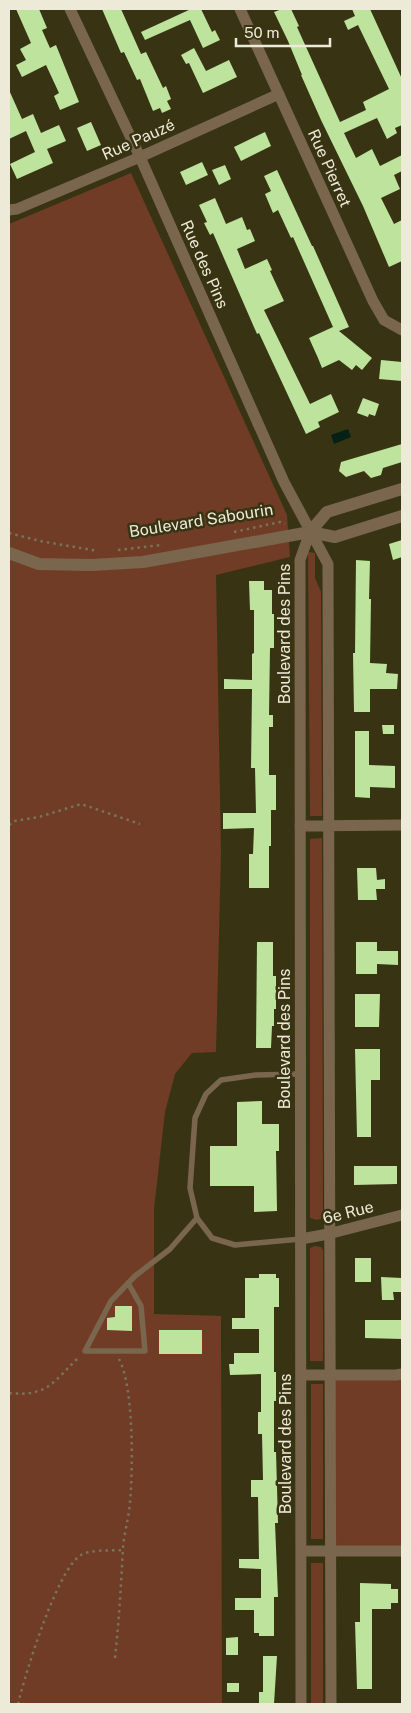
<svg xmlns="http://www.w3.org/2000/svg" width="411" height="1713" viewBox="0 0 411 1713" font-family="'Public Sans',sans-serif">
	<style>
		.green { fill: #713c25 }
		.water { fill: #052014 }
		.building { fill: #bde39d }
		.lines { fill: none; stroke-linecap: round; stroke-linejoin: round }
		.path { stroke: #777457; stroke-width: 2.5; stroke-dasharray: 2.5 4; stroke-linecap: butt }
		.service { stroke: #7a664d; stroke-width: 5.5 }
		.minor { stroke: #7a664d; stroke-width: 11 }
		.tertiary { stroke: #7a664d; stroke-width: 12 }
		.labels { text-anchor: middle; stroke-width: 5; stroke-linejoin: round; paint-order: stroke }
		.street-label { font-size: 16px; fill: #edebd8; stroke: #383413 }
	</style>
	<rect width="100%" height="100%" fill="#383413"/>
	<!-- green -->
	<path class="green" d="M131,173L287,515L290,557L216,575L221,853L216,1052L192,1053L175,1074L165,1112L154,1209V1314L221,1316L222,1704H9V224Z
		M308,552L315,553V578L321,592L322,816H310Z
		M322,838L323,1218L317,1220L310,1218V839Z
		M315,1246L321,1247L323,1250V1361H310V1248Z
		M329,1374H402V1551H330Z
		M311,1384H323V1539H311Z
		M311,1563H323V1704H311Z"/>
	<!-- water -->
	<path class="water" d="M348,429L351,437L334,444L331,435Z"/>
	<!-- building -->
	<path class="building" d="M16,9H39L47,28L42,30L50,48L56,45L79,102L60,110L54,96L59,93L46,65L22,77L16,65L26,60L20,49L31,43Z
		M102,9H121L141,54L146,52L163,88L166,86L171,99L167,101L171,109L162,113L160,108L153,111L140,79L137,80L124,52L121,53Z
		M191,9H201L212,32L215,30L220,40L203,48L190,20L145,40L141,32Z
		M282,9H291L299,26L297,27L340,122L366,110L363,102L389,89L358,25L348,30L344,21L355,16L352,9H370L402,79V125L395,128L397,133L387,139L377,118L344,133L356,158L372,149L380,166L402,155V171L394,175L400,189L381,198L394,224L402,220V261L389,267L363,206L321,120L301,75H302L288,41L274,12Z
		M194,48L206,71L229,60L237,77L203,93L189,63L186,64L181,55Z
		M9,90L22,119L33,114L41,133L59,125L66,141L47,149L53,163L17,179L10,164L35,152L26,131L9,139Z
		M91,122L101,145L87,151L77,128Z
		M265,132L271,146L241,161L234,147Z
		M202,162L208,175L186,185L180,172Z
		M225,165L231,179L219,185L212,170Z
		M277,170L312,246H313L349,327L339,331L372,358L362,370L356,365L352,370L339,360L322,368L318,358L309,338L333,327L293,237L291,238L278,210L273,213L265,194L271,191L264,176Z
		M215,198L226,224L242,217L247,230L250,229L255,241L237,249L245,269L267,259L272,270L270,271L284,301L264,310L310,404L331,394L339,412L318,422L320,427L306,434L259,333L257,334L213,233L210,235L204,223L207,222L199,205Z
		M381,360L402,362V381L379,379Z
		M363,398L379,404L375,416L369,414L368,417L357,413Z
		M402,444V462L383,468L381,475L371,478L364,471L346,477L339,471L341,462Z
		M402,540V557L393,560L389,544Z
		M356,560L370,561L369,599H371L370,663L387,664L386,673L398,674L397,689H370V712H354L353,653H355Z
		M249,581H264V590H272V614H274V648H270L269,715H273V727H269V775H276V810H271V846H269V888H249V854H253L254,828L223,829V813H256L255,768H251L252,689H224V679L252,680V654L254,653V610H250Z
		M382,725H394V734H383Z
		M355,731H369V765L395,766V788L370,787V798L355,797Z
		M357,868H376L377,880L385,879V889H376L377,900H358Z
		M257,942H273V976H276V1009H274V1026H272L271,1048H256Z
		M356,942H377V951H398V965L377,964V974H356Z
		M355,994H380L379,1027H355Z
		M355,1049H380V1080H371V1137H357Z
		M262,1101V1124H279V1151H276L277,1211L254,1212V1186H210V1146H237V1102Z
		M354,1166H397V1184L354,1185Z
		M355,1258H371V1282H355Z
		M259,1274H276V1278H279V1307H274V1372H276V1401H274V1452H276L278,1523H275L278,1597H274V1636H259V1633H254V1610H235V1598H261V1569L239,1568V1559H259L258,1497H251V1480H263L262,1434H258V1412H261V1374L230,1375L229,1364H234V1353H259V1329H232V1318H245V1278H259Z
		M381,1277L402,1278V1292H393L394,1300H382Z
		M115,1306H132V1331L107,1330V1318L115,1317Z
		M365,1320H402V1339L365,1338Z
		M159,1330H202V1354H159Z
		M360,1583L391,1584V1589H398V1603H391V1609H372V1689H357L355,1622H360Z
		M238,1637V1655H226V1638Z
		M263,1656H277L274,1704H259V1692H263Z
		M227,1683H239V1692H227Z"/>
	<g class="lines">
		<!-- path -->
		<path class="path" d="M234,532L280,522L285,524
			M9,533L40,541L98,551
			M118,550L162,545
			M9,825L15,821L39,817L81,804L140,824
			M9,1393C48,1397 53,1382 79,1357
			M115,1658C119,1621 121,1585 123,1548C124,1533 129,1518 130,1502C133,1470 134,1387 119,1359
			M18,1704C25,1675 57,1569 81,1555C92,1549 110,1551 123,1550"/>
		<!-- service -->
		<path class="service" d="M300,1074L256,1075L221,1080L206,1094L195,1118L190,1188L197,1218L212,1238L235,1245L301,1239
			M128,1283L141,1306L145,1351H85L111,1301L135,1276L170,1249L197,1218"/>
		<!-- minor -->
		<path class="minor" d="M70,9L140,157L284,482L328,564L331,1704
			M240,9L373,301L384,320L402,330
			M9,210L17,209L140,157L279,94
			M300,826L402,825
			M301,1239L328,1234L402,1215
			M301,1375H396L402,1374
			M301,1551H402
			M301,1704L300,560L310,532"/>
		<!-- tertiary -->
		<path class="tertiary" d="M310,532L327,512L402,489
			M9,553L39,564L92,565L143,562L310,532L335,537L402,516"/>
	</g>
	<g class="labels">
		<!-- street labels -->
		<g class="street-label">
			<text transform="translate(138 139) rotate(-24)" y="6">Rue Pauzé</text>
			<text transform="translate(330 168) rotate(66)" y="6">Rue Pierret</text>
			<text transform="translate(205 264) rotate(66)" y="6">Rue des Pins</text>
			<text transform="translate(201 520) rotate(-9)" y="6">Boulevard Sabourin</text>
			<text transform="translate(284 634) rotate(-90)" y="6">Boulevard des Pins</text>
			<text transform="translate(284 1039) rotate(-90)" y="6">Boulevard des Pins</text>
			<text transform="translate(348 1212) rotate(-14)" y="6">6e Rue</text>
			<text transform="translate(285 1444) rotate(-90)" y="6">Boulevard des Pins</text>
		</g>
	</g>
	<!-- border -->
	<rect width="411" height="1713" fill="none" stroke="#edebd8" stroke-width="20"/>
	<!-- scale -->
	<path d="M236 38v8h94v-8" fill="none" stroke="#edebd8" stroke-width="2.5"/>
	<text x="244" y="38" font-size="15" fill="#edebd8" stroke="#383413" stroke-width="4" paint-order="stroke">50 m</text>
</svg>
